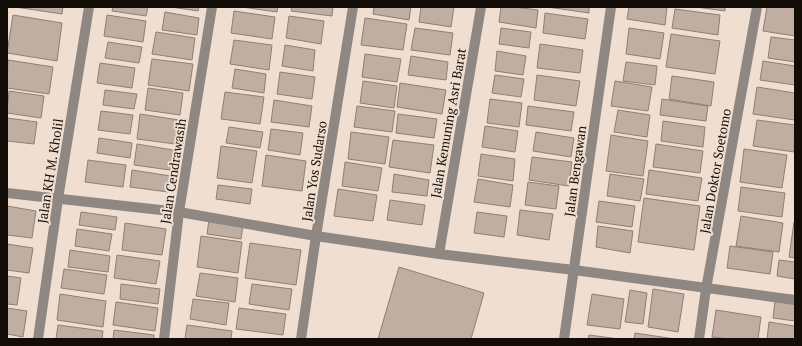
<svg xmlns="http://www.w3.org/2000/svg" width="802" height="346" viewBox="0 0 802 346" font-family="'PT Serif',serif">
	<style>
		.building { fill: #bfaea1; stroke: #8f8073 }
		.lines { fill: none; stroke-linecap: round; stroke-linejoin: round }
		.street { stroke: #8f8882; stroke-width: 10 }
		.labels { text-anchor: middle; stroke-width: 4; stroke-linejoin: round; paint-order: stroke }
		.street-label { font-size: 13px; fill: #130d08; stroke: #f0dfd0 }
	</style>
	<rect width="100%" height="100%" fill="#f0dfd0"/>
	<!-- building -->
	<path class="building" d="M15,7H63L62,14Z
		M113,7H148L146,16L112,11Z
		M171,7H199L198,11Z
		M242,7H278L277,12Z
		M292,7H333L332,16L291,11Z
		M374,7H411L409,20L373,14Z
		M421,7H454L451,27L419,22Z
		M501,7H515L538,10L536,28L499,22Z
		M547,7H589V13Z
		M629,7H667L665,25L627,19Z
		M696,7H725V11Z
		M767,7H795V36L763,31Z
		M675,9L720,15L718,35L672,28Z
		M234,11L275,17L272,39L231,33Z
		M165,12L199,18L197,35L162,30Z
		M545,13L588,19L585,39L543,33Z
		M13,15L62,23L57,61L7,53Z
		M107,15L146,21L143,42L104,36Z
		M289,16L324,21L321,44L286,38Z
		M365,18L407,24L403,50L361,45Z
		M415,28L453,33L450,55L411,50Z
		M501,28L531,32L529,48L499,44Z
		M629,28L664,33L660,59L626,54Z
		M156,32L195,38L192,60L152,54Z
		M671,34L720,41L715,74L666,67Z
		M771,37L795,40V62L768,58Z
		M234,40L272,45L269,70L230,64Z
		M108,42L142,47L139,63L105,58Z
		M540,44L583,50L580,73L537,68Z
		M285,45L315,50L313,71L282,66Z
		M497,51L526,56L523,75L495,71Z
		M365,54L401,59L397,82L362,77Z
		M411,56L448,62L446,80L408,75Z
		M152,59L193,64L189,91L148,85Z
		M8,60L53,67L49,94L7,88Z
		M763,61L795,66V85L760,80Z
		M626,62L657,66L655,85L623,81Z
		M100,63L135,68L132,88L97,83Z
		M235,69L266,74L264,93L232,88Z
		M280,72L315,77L312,99L277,94Z
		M495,75L524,79L521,97L492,93Z
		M537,75L580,81L576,106L534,100Z
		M672,76L714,82L711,106L669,99Z
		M363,81L397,86L394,108L360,103Z
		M615,81L652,87L648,111L611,106Z
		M400,83L446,90L442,114L397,107Z
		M757,87L795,93V120L753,114Z
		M148,88L183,93L180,115L145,110Z
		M105,90L137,94L134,109L103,105Z
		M9,91L44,96L41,118L7,113Z
		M225,92L264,97L260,124L221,119Z
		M490,99L522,103L519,127L487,123Z
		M662,99L708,106L706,121L660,115Z
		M274,100L312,106L309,127L271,122Z
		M357,106L395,111L392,132L354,127Z
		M528,106L574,112L571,131L526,125Z
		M618,110L650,115L647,137L614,132Z
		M101,111L133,115L130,134L98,130Z
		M140,114L186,121L183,145L137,139Z
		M398,114L437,119L434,138L396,133Z
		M7,118L37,122L34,144L7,141Z
		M757,120L795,125L794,152L753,146Z
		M663,121L705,127L703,147L661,141Z
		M485,126L518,131L515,152L482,147Z
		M229,127L263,132L260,148L226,143Z
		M271,129L303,133L300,155L268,150Z
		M351,132L389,137L385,164L348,159Z
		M536,132L574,138L571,157L533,151Z
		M611,135L648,141L643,176L606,171Z
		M99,138L132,143L130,158L97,153Z
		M393,140L434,145L430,173L389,167Z
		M137,144L173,150L170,170L134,165Z
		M656,144L703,151L700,173L653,167Z
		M221,146L257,151L252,183L217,178Z
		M744,149L787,155L782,188L740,182Z
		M481,154L515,159L513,181L478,176Z
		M266,155L306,161L302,191L262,186Z
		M532,157L572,162L569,186L529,180Z
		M88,160L126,165L123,187L85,182Z
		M345,162L382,168L378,191L342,186Z
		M132,170L171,176L168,192L130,187Z
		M649,170L702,178L698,201L646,194Z
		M394,174L429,180L427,196L392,192Z
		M610,174L644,179L640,201L607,196Z
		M478,179L513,185L510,207L474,202Z
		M528,182L559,186L556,209L525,205Z
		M218,185L252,189L250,204L216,199Z
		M741,187L785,193L782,217L738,211Z
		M338,189L377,195L373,221L334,216Z
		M644,198L700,206L694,250L638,242Z
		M390,200L425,205L422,225L387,220Z
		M599,201L635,206L632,227L596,222Z
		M7,206L36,211L32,238L7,235Z
		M520,210L553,214L549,240L517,235Z
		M81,212L117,217L115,230L79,225Z
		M477,212L507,216L504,237L474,233Z
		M741,216L783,223L779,252L736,246Z
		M209,220L243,225L241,239L207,234Z
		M794,222L795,223V258L789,257Z
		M125,223L166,229L162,255L122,250Z
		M598,226L633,231L630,253L596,247Z
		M77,229L112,234L109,251L75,246Z
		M201,236L242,242L238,273L197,267Z
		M250,243L301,250L296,285L245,278Z
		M7,244L33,248L29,273L7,270Z
		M730,246L773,252L770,274L727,268Z
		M70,250L110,256L108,272L68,267Z
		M117,255L160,261L156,284L114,278Z
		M779,260L795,262V279L777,276Z
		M399,267L484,293L471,339H378Z
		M64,269L107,275L104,294L61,288Z
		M200,273L238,278L235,302L196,296Z
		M7,276L21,278L17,305L7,304Z
		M121,284L160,289L158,304L120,299Z
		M252,284L292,289L289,310L249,304Z
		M653,289L684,294L678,332L648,327Z
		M630,290L647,293L643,324L625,322Z
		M60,294L106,301L103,327L57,320Z
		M592,294L624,299L620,329L587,325Z
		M193,299L229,303L226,325L190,319Z
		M775,301L795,304V321L773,318Z
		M116,302L158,308L155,331L113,325Z
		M7,308L27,311L23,337L7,334Z
		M239,308L286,314L283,335L236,329Z
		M716,310L761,317L758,339H729L712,337Z
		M769,322L795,326V339H767Z
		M58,325L103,331L102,339H56Z
		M187,325L232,331L231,339H185Z
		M114,330L154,335V339H113Z
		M635,333L675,339H634Z
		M589,335L619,339H588Z"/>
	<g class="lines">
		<!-- street -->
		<path class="street" d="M7,193L179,212L316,236L439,254L574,270L795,300
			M439,254L481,7
			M38,339L58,199L89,7
			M164,339L179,212L212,7
			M301,339L316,236L353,7
			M564,339L611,7
			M699,339L706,289L757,7"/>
	</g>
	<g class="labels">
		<!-- street labels -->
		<g class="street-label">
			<text transform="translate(448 123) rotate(-80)" y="5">Jalan Kemuning Asri Barat</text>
			<text transform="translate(50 171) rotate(-81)" y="5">Jalan KH M. Kholil</text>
			<text transform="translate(173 171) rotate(-81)" y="5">Jalan Cendrawasih</text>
			<text transform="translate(314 171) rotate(-81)" y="5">Jalan Yos Sudarso</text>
			<text transform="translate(575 171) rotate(-82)" y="5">Jalan Bengawan</text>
			<text transform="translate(715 171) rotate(-80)" y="5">Jalan Doktor Soetomo</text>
		</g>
	</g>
	<!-- border -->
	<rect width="802" height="346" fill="none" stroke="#130d08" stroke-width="16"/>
</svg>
